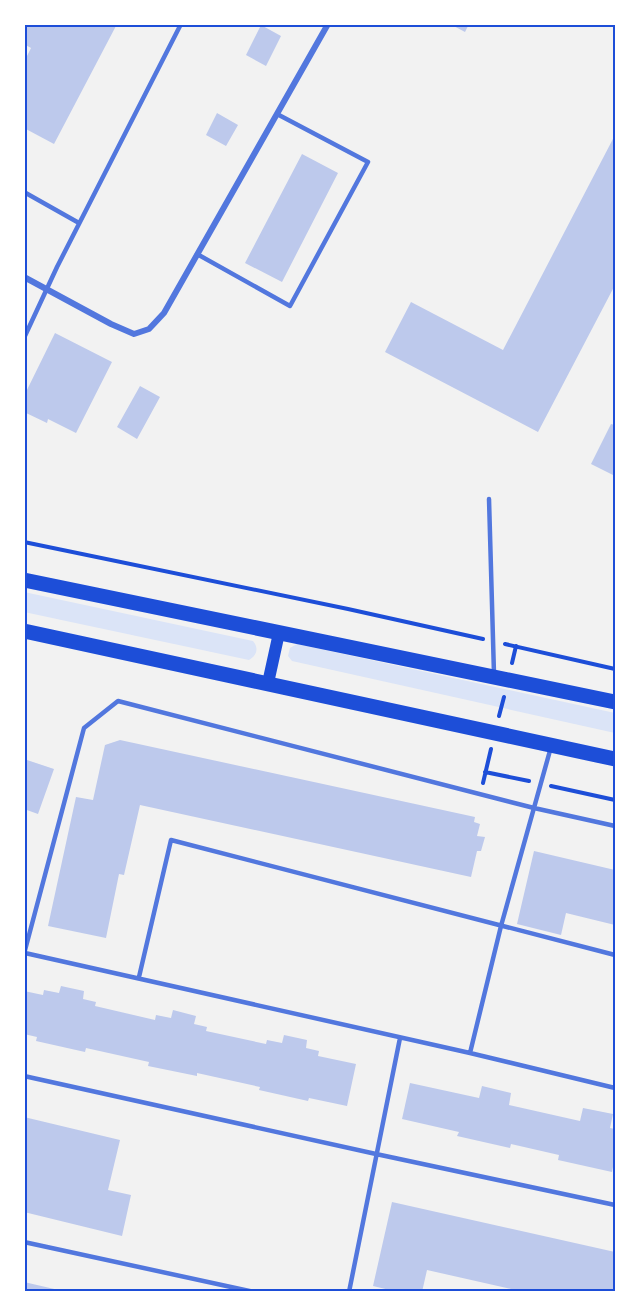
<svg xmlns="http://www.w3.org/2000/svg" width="639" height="1316" viewBox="0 0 639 1316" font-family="Helvetica,sans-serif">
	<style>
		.green { fill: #dbe4f7 }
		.building { fill: #bdc9ec }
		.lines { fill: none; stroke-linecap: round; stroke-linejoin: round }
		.path { stroke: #1d4ed8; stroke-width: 4 }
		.service { stroke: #5277de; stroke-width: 4.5 }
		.minor { stroke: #5277de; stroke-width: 6 }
		.secondary { stroke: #1d4ed8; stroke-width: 12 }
		.primary { stroke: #1d4ed8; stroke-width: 15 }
		.neatline { fill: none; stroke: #1d4ed8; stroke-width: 2 }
	</style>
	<rect width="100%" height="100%" fill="#f2f2f2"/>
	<!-- green -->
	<path class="green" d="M24,592L253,641C259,648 257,655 249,660L24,612Z
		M297,644L615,713V733L292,661L288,656L290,648Z"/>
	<!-- building -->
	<path class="building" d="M24,24H117L54,144L24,128V62L31,48L24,44Z
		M450,24H469L465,32Z
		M261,25L281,36L266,66L246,55Z
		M217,113L238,125L226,146L206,135Z
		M615,135V285L538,432L385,352L411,302L503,350Z
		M302,154L338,173L282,282L245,263Z
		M55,333L112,362L76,433L48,419L47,423L24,412V396Z
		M140,386L160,397L137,439L117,427Z
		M611,424L615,425V476L591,464Z
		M120,740L475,817L474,822L480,824L477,836L485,837L481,851H477L471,877L140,805L124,875L119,874L106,938L48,926L76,797L93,800L105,745Z
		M24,759L54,769L38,814L24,809Z
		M534,851L615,870V925L566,913L561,935L517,924Z
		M61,986L84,991L83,999L96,1002L95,1006L155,1020L156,1015L171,1018L173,1010L196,1016L194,1024L207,1027L206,1031L266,1044L267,1040L282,1043L284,1035L307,1040L306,1048L319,1051L318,1056L356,1064L347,1106L309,1098L308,1101L259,1090L260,1087L197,1073V1076L148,1066L149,1062L86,1048L85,1052L36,1041L37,1037L24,1034V991L43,995L44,990L59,993Z
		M410,1083L479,1098L482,1086L511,1093L509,1105L580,1121L583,1108L613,1114L610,1128L615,1129V1167H613L612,1172L558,1160L559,1155L511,1144L510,1148L457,1136L459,1132L402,1119Z
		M24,1117L120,1140L108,1190L131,1195L122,1236L24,1212Z
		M392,1202L615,1252V1292H524L427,1270L422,1292H398L373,1286Z
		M24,1282L63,1291V1292H24Z"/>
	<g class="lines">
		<!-- path -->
		<path class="path" d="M24,542L348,609L483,639
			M505,644L615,669
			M512,663L516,646
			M499,716L504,697
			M485,772L529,781
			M483,783L491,749
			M551,786L615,800"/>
		<!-- service -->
		<path class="service" d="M24,192L79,223
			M197,254L290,306L368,162L277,114
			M24,338L57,267L181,24
			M489,499L494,674
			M551,747L501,926L470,1053L615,1088
			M25,953L470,1053
			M24,954L84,728L118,701L534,808L615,826
			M139,977L171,840L615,955
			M24,1076L376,1154L615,1205
			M24,1242L254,1292
			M349,1292L400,1038"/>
		<!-- minor -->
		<path class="minor" d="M24,277L111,324L134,334L149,329L164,313L328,24"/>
		<!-- secondary -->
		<path class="secondary" d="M268,683L279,633"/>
		<!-- primary -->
		<path class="primary" d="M24,580L615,702
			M24,631L615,759"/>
	</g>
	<!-- border -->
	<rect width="639" height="1316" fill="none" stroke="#ffffff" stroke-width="51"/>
	<rect x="26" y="26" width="588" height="1264" class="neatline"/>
</svg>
